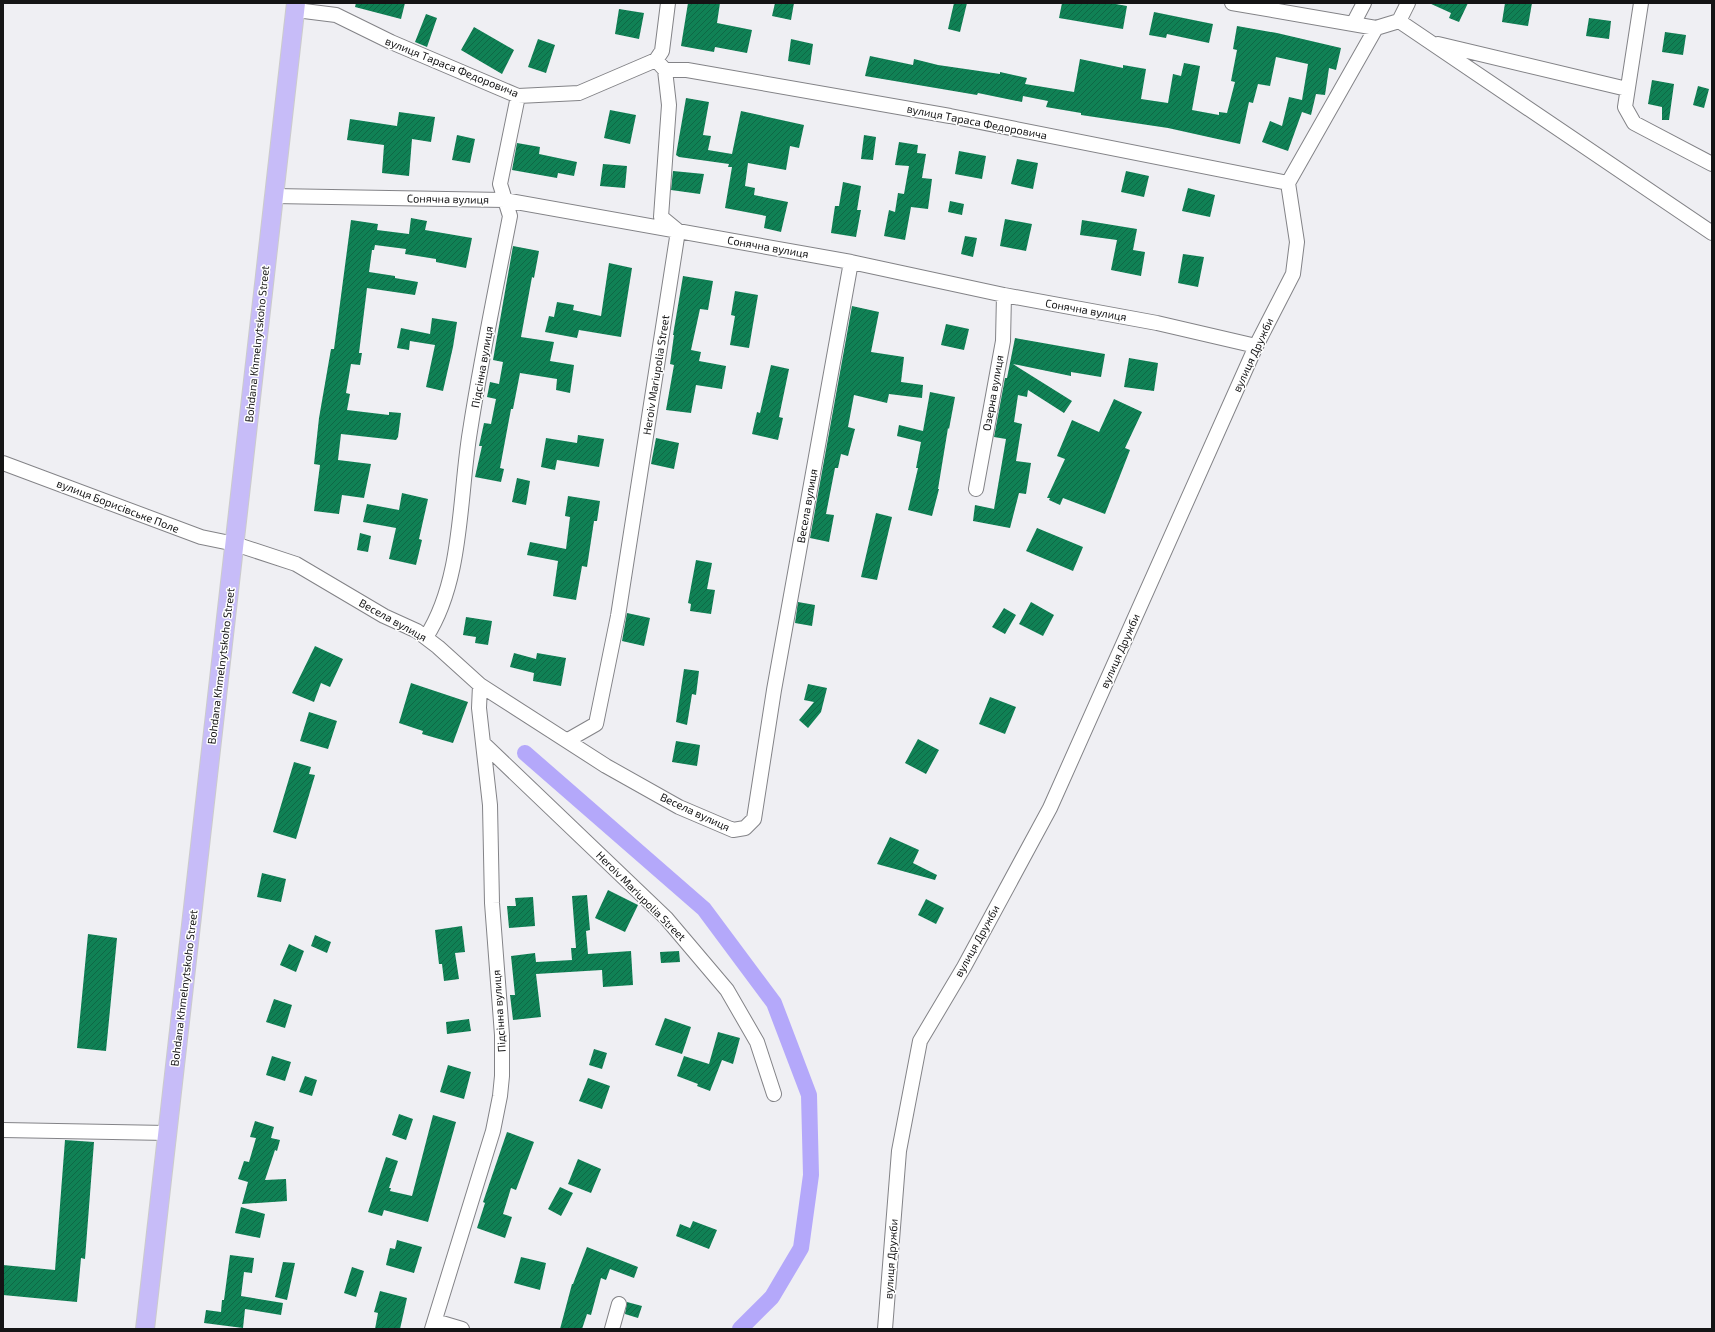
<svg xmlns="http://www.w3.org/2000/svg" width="1715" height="1332" viewBox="0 0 1715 1332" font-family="'Exo 2',sans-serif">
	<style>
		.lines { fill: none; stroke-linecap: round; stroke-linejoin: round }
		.canal { stroke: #b4a8fa; stroke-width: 16 }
		.building { fill: url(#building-hatch) }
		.minor-casing { stroke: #838387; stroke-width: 16 }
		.major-casing { stroke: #cbcbcc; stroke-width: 20 }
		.minor { stroke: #fff; stroke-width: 14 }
		.major { stroke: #c7bcf8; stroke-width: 18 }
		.labels { text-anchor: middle; stroke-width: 3; stroke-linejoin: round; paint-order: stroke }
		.street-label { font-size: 11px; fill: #141415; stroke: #fff }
	</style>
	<defs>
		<pattern id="building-hatch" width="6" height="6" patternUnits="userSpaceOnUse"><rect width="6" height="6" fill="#108155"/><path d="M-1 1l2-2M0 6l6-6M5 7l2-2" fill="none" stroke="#0e6845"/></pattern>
	</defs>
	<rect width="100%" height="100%" fill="#efeff3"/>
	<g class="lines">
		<!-- canal -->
		<path class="canal" d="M525,753L704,909L774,1003L809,1095L811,1175L801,1248L772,1297L740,1329"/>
	</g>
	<!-- building -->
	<path class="building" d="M356,3H405L401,19L355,7Z
		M688,3H720L717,23L752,30L747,53L715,47L714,52L681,46Z
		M775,3H794L791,20L772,16Z
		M954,3H967L960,32L948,29Z
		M1062,3H1110L1127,6L1123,29L1059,18Z
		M1429,3H1468L1459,22L1449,18L1451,13Z
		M1505,3H1532L1528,26L1502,22Z
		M619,9L644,13L639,39L615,34Z
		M1154,12L1213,24L1209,43L1167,34L1166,38L1149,35Z
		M426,14L437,18L427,47L415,42Z
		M1589,18L1611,21L1609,39L1586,36Z
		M1237,26L1277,33L1341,48L1336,70L1329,68L1325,95L1316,94L1311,115L1302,112L1288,151L1262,142L1270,121L1282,126L1289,97L1302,100L1308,64L1276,57L1270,86L1258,84L1253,103L1249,102L1240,144L1168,128L1081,115V113L1046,107L1048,101L1023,96L1022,102L978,93L977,95L865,76L870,56L913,65L914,59L938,65L1000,74V72L1027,78L1025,84L1074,92L1080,59L1123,68V65L1146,69L1141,99L1168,103L1173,74L1181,76L1184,63L1200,66L1192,110L1219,115V112L1227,113L1235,82L1231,81L1237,50L1233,49Z
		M474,27L514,50L502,74L461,50Z
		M1665,32L1686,35L1683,55L1662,52Z
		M538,39L555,45L546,73L528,67Z
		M791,39L813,44L810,65L788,61Z
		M1652,80L1674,84L1669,120H1662V107L1648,104Z
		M1698,86L1709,89L1704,108L1693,105Z
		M686,98L709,102L703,135L711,136L708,150L732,154L741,111L804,125L799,148L790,146L786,170L748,163L745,186L755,188L754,195L788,202L781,232L764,228L766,216L725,208L732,167H728L729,164L679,157L676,155Z
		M610,110L636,115L630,144L604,138Z
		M399,112L435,117L431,142L412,139L409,176L382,173L384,145L347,140L350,119L397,126Z
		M457,135L475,139L470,163L452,160Z
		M864,135L876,137L873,160L861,159Z
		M899,142L918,145L917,153L926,154L922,178L932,179L928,209L911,207L905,240L884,236L889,210L895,212L898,193L904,194L909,166L895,165Z
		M517,143L540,147L539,154L577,162L574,176L558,173L557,178L512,170Z
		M959,151L986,156L982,179L955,174Z
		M1017,159L1038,163L1033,189L1011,184Z
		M603,164L627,166L625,188L600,186Z
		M673,171L704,174L700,194L671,190Z
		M1126,171L1149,176L1144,197L1121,192Z
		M843,182L861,186L857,210H861L856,237L831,233L835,206H839Z
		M1188,188L1215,195L1210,217L1182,211Z
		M950,201L964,204L962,215L948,212Z
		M411,218L427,221L425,230L472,238L466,268L436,262V259L405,254L406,249L375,245L374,250H372L369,272L395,276V278L418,282L415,295L367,288L359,353H362L360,365L351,364L346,393L350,394L347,410L389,415V412L401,413L398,437L396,440L341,434L338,460L371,464L364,498L342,495L339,514L314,511L320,465L314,464L319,418L331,349H334L351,220L378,224L377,230L409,234Z
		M1005,219L1032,224L1026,251L1000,246Z
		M1082,220L1137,229L1133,250L1145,252L1141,276L1111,270L1117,240L1080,235Z
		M965,236L977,238L973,257L961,254Z
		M513,246L539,251L534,278L532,277L521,337L554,342L550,361L574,365L570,393L556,390L557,379L520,373L513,409H511L500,468L504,469L501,482L475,477L482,446H479L484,423L491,424L496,399L487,397L490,382L499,384L503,362L493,360Z
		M1183,254L1204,257L1198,287L1178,283Z
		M609,263L632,268L621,337L579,330L577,338L545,332L549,316L554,317L557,302L574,305L573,310L601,316Z
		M683,276L713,281L708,310L700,309L691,350L701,352L699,361L726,366L722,389L696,385L691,413L666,410L674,365L670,364L674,335H673Z
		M735,291L758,295L749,348L730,345L735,316L731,315Z
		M852,306L879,312L871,352L904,357L901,382L923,385L922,398L889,394L887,403L854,395L848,427L855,429L848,456L841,454L838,468H835L826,514L834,515L829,542L810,538Z
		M432,318L457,322L453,347L443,391L426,387L435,345L410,341L409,350L397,348L401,328L430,334Z
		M946,324L969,329L964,350L941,345Z
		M1015,338L1105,354L1101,377L1071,372V376L1013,364L1072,401L1064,413L1028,390L1027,397L1018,395L1014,422L1022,424L1016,461L1031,463L1026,494L1019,493L1010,528L973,521L975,505L994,509L1006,439L994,437L1005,378H1007Z
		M1129,358L1158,363L1154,391L1124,387Z
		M771,365L789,369L779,417L783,418L778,440L752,434L757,412L760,413Z
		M930,392L955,397L949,429L948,428L938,489H939L932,516L908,510L918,468H916L921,442L897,436L899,425L923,431Z
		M1114,399L1142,412L1125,448L1130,450L1105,514L1063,498L1060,505L1049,500L1050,498H1047L1065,459L1057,456L1072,420L1099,432Z
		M578,435L604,439L599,467L557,460L555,470L541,467L546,438L577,443Z
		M656,438L679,443L674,469L651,464Z
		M517,478L530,481L526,505L512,502Z
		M402,493L428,499L419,539L422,540L416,565L389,559L396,528L363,522L367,504L399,510Z
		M568,496L600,501L597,521H594L587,567L582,566L576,600L553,596L558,561L527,555L530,542L566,549L570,517L565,516Z
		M876,513L892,517L877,580L861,577Z
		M1037,528L1083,547L1073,571L1026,551Z
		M360,533L371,536L368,552L357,550Z
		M696,560L712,563L707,589L715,590L711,614L690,611L691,604L688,603Z
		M798,602L815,605L812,626L795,623Z
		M1031,602L1054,615L1043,636L1019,624Z
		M1004,608L1016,615L1005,634L992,627Z
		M627,613L650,618L644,646L622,641Z
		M466,617L492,621L488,645L475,643L476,637L463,635Z
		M315,646L343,659L330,687L321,683L314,702L292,693Z
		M514,653L536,659L537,653L566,658L561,686L533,681L534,673L510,667Z
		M684,669L699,671L696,695L692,694L687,725L676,722Z
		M411,683L468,702L453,743L422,734L423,731L399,723Z
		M808,684L827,688L821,712L808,728L799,720L814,702L804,700Z
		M990,697L1016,707L1005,734L979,724Z
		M309,712L337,721L328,749L300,741Z
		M918,739L939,750L926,774L905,763Z
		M676,741L700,745L697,766L672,762Z
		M294,762L311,767L309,774L315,775L296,839L273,832Z
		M890,837L919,850L913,863L937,875L935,880L877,864Z
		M262,873L286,879L281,902L257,897Z
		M608,890L638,905L625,932L595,918Z
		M587,895L590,930L586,931L588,954L631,951L633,985L603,987L602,970L536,974L541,1017L513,1020L510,995H515L511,956L535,953L536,962L572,960L571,948H576L572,896Z
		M533,897L535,926L509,928L507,906H516L515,898Z
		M926,899L944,908L936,924L918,915Z
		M462,926L465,952L455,953L459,979L444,981L442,964H439L435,930Z
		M88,934L117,938L106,1051L77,1048Z
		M315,935L331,942L327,953L311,946Z
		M289,944L304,951L296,972L280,965Z
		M679,951L680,962L661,963L660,952Z
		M274,999L292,1005L285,1028L266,1022Z
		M665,1018L691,1027L682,1054L655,1045Z
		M469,1019L471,1031L447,1034L446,1022Z
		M718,1032L740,1038L733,1064L722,1060L710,1091L697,1086L698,1084L677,1076L684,1056L709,1064Z
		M594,1049L607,1053L602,1069L589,1065Z
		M272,1056L291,1062L285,1081L266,1075Z
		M448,1065L471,1072L464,1099L440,1092Z
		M305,1076L317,1080L312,1096L299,1092Z
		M588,1078L610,1086L602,1109L579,1101Z
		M399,1114L413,1119L406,1140L392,1135Z
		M433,1115L456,1122L428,1222L384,1210L382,1216L368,1212L386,1157L398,1161L389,1188H391L390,1191L412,1196Z
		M255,1121L274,1127L271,1138L280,1140L277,1151L275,1150L265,1180L286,1179L287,1201L242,1204L248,1182L238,1179L244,1161L249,1162L256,1138L250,1137Z
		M507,1132L534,1142L516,1190L511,1188L503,1214L512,1217L505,1238L477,1228L485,1203L483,1202Z
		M65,1140L94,1142L85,1259L81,1258L77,1302L3,1295V1265L55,1270Z
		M578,1159L601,1169L591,1193L568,1184Z
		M560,1187L573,1193L561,1216L548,1209Z
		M241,1207L265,1214L260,1238L235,1233Z
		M693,1221L717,1230L709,1249L676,1236L680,1224L690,1228Z
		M397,1240L422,1247L414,1273L386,1265L390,1248L395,1249Z
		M587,1247L638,1267L634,1278L610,1269L606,1280L601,1278L591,1315L587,1314L582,1329H560L572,1284H573Z
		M230,1255L254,1258L252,1273L244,1272L241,1296L283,1303L281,1315L245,1309L243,1328L204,1323L206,1310L221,1312L222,1300H224Z
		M521,1257L546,1263L540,1290L514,1283Z
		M283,1262L295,1263L287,1300L275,1297Z
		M352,1267L364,1271L356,1297L344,1293Z
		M380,1291L407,1298L400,1329H375L378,1313L374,1312Z
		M627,1302L642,1306L638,1318L625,1314Z"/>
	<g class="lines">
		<!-- minor casing -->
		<g class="minor-casing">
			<path id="minor" d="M1232,3L1376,28L1399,21L1408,3
				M1641,3L1625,107L1634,123L1712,164
				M296,10L336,15L391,42L518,96L579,93L656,60
				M1399,21L1712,233
				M1353,24L1364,3
				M1438,44L1627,89
				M665,70H687L950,116L1288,183
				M274,196L504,200L851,262L1004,295L1157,323L1256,346
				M3,463L201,537L235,544L296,564L384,616L417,631L438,647L480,685L606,766L679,807L733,830L745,828L754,819L774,690L851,262
				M976,489L1003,341L1004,295
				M426,637C463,580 459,497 470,431C481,359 496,288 510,216L500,184L518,96
				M568,740L596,724L618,616L678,231L661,217L669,105L665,70L656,60L662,51L668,3
				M484,744L666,918L727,990L757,1042L774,1094
				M3,1130L167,1133
				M435,1321L462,1329
				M432,1329L493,1131L500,1096L502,1076V1035L492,903L490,805L479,708L480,685
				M612,1329L619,1304
				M885,1329L899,1151L920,1041L964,967L1050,808L1256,346L1293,274L1297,242L1288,183L1376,28"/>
		</g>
		<!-- major casing -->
		<g class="major-casing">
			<path id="major" d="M145,1329L296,3"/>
		</g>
		<!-- minor -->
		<use href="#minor" class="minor"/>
		<!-- major -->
		<use href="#major" class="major"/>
	</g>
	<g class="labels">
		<!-- street labels -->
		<g class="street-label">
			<text transform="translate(452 67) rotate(22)" y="4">вулиця Тараса Федоровича</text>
			<text transform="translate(977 122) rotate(11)" y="4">вулиця Тараса Федоровича</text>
			<text transform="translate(448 199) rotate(1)" y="4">Сонячна вулиця</text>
			<text transform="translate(768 247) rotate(10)" y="4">Сонячна вулиця</text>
			<text transform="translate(1086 310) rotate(10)" y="4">Сонячна вулиця</text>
			<text transform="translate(257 344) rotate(-84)" y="4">Bohdana Khmelnytskoho Street</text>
			<text transform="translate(1253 355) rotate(-65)" y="4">вулиця Дружби</text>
			<text transform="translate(482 367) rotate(-80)" y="4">Підсінна вулиця</text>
			<text transform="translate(656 375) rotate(-81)" y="4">Heroiv Mariupolia Street</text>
			<text transform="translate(993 393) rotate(-80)" y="4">Озерна вулиця</text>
			<text transform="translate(118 506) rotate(21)" y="4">вулиця Борисівське Поле</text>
			<text transform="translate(807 506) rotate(-80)" y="4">Весела вулиця</text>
			<text transform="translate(393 620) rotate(29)" y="4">Весела вулиця</text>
			<text transform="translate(1120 651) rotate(-66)" y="4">вулиця Дружби</text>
			<text transform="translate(221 666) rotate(-83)" y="4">Bohdana Khmelnytskoho Street</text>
			<text transform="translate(695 812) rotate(25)" y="4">Весела вулиця</text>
			<text transform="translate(641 896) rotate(45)" y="4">Heroiv Mariupolia Street</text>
			<text transform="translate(977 941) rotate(-61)" y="4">вулиця Дружби</text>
			<text transform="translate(184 988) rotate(-83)" y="4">Bohdana Khmelnytskoho Street</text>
			<text transform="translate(499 1011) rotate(-94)" y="4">Підсінна вулиця</text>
			<text transform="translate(891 1259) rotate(-86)" y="4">вулиця Дружби</text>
		</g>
	</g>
	<!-- border -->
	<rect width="1715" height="1332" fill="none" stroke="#141415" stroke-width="8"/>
</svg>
